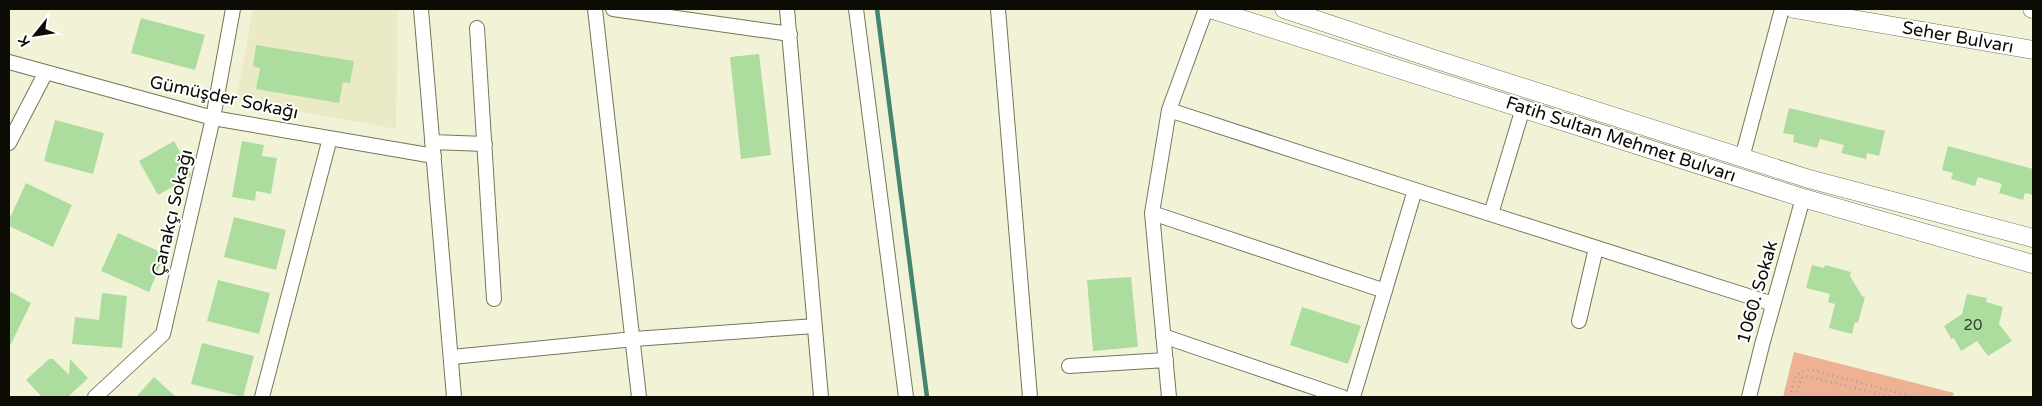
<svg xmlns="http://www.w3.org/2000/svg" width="2042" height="406" viewBox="0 0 2042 406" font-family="'Varela Round',sans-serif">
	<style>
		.built { fill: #eaebc6 }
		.green { fill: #eeb194 }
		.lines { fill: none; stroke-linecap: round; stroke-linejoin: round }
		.stream { stroke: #45856d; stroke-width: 4.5 }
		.building { fill: #acdd9e }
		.minor-casing { stroke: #75755b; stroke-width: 16 }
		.major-casing { stroke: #75755b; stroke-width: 19 }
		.path { stroke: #a3a48e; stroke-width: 2.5; stroke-dasharray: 1 4; stroke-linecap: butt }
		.minor { stroke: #fff; stroke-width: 14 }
		.major { stroke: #fff; stroke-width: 18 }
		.labels { text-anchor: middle; stroke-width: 4; stroke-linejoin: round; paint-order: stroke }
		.number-label { font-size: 15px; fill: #34402a }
		.street-label { font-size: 18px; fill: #0c0c04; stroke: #fff }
	</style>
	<rect width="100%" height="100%" fill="#f2f3d6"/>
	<!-- built -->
	<path class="built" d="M253,9H398L396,129L236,100Z"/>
	<!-- green -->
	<path class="green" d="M1794,352L1954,393L1952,397H1783Z"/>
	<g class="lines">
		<!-- stream -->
		<path class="stream" d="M877,9L927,397"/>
	</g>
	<!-- building -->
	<path class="building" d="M141,18L205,35L195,70L131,53Z
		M256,45L354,61L350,83L343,82L339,103L256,89L260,68L253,66Z
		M759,54L771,155L741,159L730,57Z
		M1789,108L1885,131L1879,156L1867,153L1866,159L1841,153L1844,145L1820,139L1817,148L1793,142L1794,135L1783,133Z
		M55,120L104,133L93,174L44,161Z
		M174,141L191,173L190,177L158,195L139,161Z
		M242,141L264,145L262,156L277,158L271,194L256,191L255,201L232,197Z
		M1948,146L2033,169V195L2025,193L2023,200L1999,193L2002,184L1978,177L1975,186L1951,179L1953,173L1942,170Z
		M26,183L72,205L53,247L9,226V220Z
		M234,217L286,230L276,270L224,257Z
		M118,233L165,254L149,292L101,271Z
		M1812,265L1824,268L1825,265L1851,272L1850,276L1862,296L1865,297L1858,323L1855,322L1852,334L1829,328L1835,304L1828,302L1830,294L1806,288Z
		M1131,277L1138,347L1093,351L1087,280Z
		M218,280L270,293L259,334L207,321Z
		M9,291L31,303L9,348Z
		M102,293L127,296L122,348L72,344L75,317L99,320Z
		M1967,294L1987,298L1986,302L2003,307L1999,324L2012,341L1988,356L1977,341L1961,351L1954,338L1951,339L1944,326L1962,314Z
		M1302,307L1361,326L1348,364L1290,345Z
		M202,343L254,356L243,397L191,384Z
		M49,359H53L69,375L70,359L88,378L68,397H42L26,380Z
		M154,377L176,397H136Z"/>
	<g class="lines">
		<!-- minor casing -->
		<g class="minor-casing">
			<path id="minor" d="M421,9L454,397
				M595,9L639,397
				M613,9L790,34
				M787,9L821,397
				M856,9L906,397
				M998,9L1030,397
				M477,28L494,299
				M9,62L213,118L434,156
				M1169,110L1415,190L1773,304
				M432,142L485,144
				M9,143L46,72
				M1742,158L1782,9
				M1152,213L1385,291
				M1491,214L1523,108
				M1579,321L1596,248
				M1163,336L1342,397
				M452,357L634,339L815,326
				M1069,366L1166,360
				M95,397L163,334L213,118L233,9
				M262,397L330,138
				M1169,397L1152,213L1169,110L1206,9
				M1353,397L1415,190
				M1749,397L1762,345L1803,198"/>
		</g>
		<!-- major casing -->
		<g class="major-casing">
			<path id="major" d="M1210,9L1803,198L2033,264
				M1284,9L1434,59L1809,179L2033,238
				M1794,9L2033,50
				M2032,9H2033"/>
		</g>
		<!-- path -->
		<path class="path" d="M1790,397C1794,382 1793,371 1811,370L1915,397
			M1796,397L1801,379L1805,376L1892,397"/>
		<!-- minor -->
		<use href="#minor" class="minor"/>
		<!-- major -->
		<use href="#major" class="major"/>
	</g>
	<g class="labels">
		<!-- number labels -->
		<g class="number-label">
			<text x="1973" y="330">20</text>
		</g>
		<!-- street labels -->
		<g class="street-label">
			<text transform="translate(1958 37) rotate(10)" y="6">Seher Bulvarı</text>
			<text transform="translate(224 97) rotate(12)" y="6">Gümüşder Sokağı</text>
			<text transform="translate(1621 139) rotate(18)" y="6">Fatih Sultan Mehmet Bulvarı</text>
			<text transform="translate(172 213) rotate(-77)" y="6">Çanakçı Sokağı</text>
			<text transform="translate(1757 292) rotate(-74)" y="6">1060. Sokak</text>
		</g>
	</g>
	<!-- border -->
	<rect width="2042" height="406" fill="none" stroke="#0c0c04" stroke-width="20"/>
	<!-- north arrow -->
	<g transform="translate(35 35) rotate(240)" stroke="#ffffff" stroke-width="4" paint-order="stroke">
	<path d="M0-4L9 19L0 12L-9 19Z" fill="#0c0c04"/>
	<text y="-8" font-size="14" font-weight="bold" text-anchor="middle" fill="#0c0c04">K</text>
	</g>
</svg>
